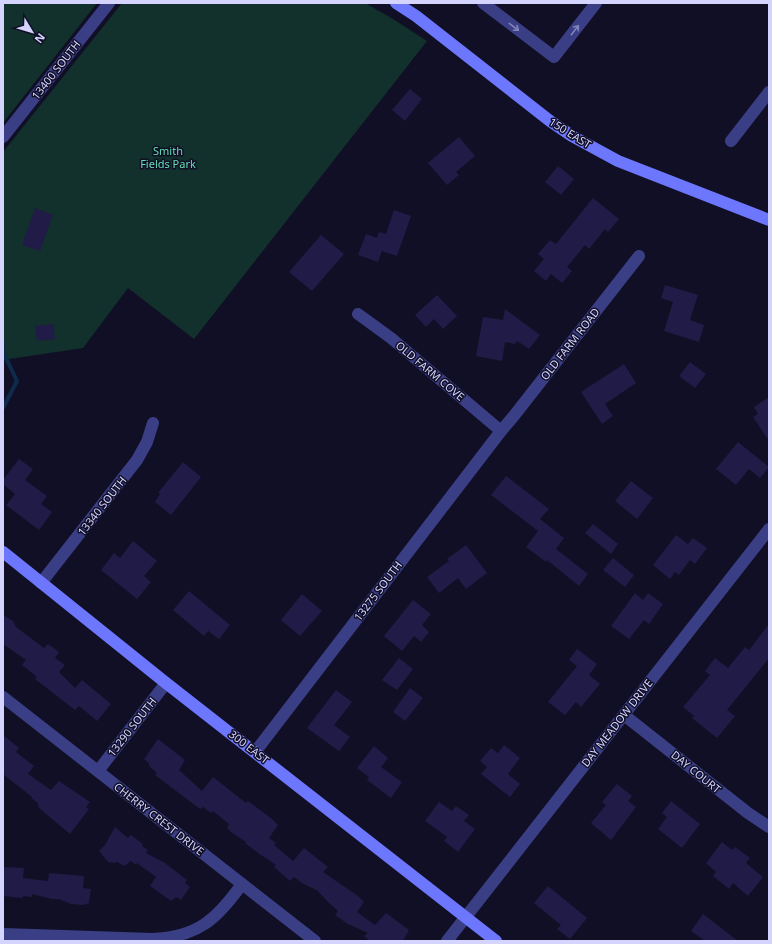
<svg xmlns="http://www.w3.org/2000/svg" width="772" height="944" viewBox="0 0 772 944" font-family="'Noto Sans',sans-serif">
	<style>
		.green { fill: #12302c }
		.lines { fill: none; stroke-linecap: round; stroke-linejoin: round }
		.stream { stroke: #0e2b4b; stroke-width: 4 }
		.building { fill: #201b47 }
		.street { stroke: #3a3f85; stroke-width: 12 }
		.secondary { stroke: #6c77fe; stroke-width: 12 }
		.oneway { stroke: #8082bc }
		.labels { text-anchor: middle; stroke-width: 3; stroke-linejoin: round; paint-order: stroke }
		.street-label { font-size: 11px; fill: #d5d4ff; stroke: #110f26 }
		.park-label { font-size: 11px; fill: #60dfb3; stroke: #110f26 }
	</style>
	<rect width="100%" height="100%" fill="#110f26"/>
	<!-- green -->
	<path class="green" d="M3,3H97L3,123Z
		M122,3H365L393,19L427,41L194,339L128,288L83,348L3,360V152Z"/>
	<g class="lines">
		<!-- stream -->
		<path class="stream" d="M3,342L4,354L17,381L3,408"/>
	</g>
	<!-- building -->
	<path class="building" d="M410,89L422,99L405,121L392,110Z
		M459,137L475,156L456,172L459,175L447,185L428,163Z
		M558,166L574,179L561,195L545,182Z
		M593,198L619,219L608,232L605,229L589,249L585,245L567,267L572,271L562,283L551,274L546,281L534,271L544,259L538,254L550,240L556,244Z
		M35,208L53,215L40,251L22,245Z
		M394,210L411,216L397,256L382,251L378,262L358,255L366,234L377,238L379,232L386,234Z
		M321,235L344,254L312,291L289,272Z
		M665,285L698,295L690,320L704,325L699,342L664,331L673,302L661,298Z
		M437,295L457,316L443,329L434,319L426,327L415,315Z
		M505,309L540,335L529,349L517,341L515,344L505,342L502,361L476,356L483,317L503,320Z
		M53,324L55,339L37,341L35,326Z
		M690,362L706,374L695,388L679,376Z
		M624,364L636,383L605,404L613,416L602,424L581,392Z
		M769,397V441L753,417L758,414L754,407Z
		M738,442L769,467L760,478L749,469L736,485L716,469Z
		M19,459L33,469L25,480L47,496L41,504L52,512L39,530L6,505L15,494L3,484V480Z
		M183,462L201,477L171,515L155,502L160,494L158,493Z
		M506,476L549,509L540,519L564,538L556,549L588,574L579,586L547,560L546,562L526,547L538,531L491,495Z
		M631,481L653,498L637,519L615,501Z
		M593,524L618,544L611,554L585,533Z
		M676,535L688,544L693,538L707,548L695,564L690,560L679,575L675,572L670,579L653,565Z
		M133,541L157,561L144,576L151,582L137,599L101,570L114,553L120,558Z
		M466,545L487,573L466,589L458,578L439,593L427,577L449,561L447,559Z
		M613,558L634,575L625,587L603,570Z
		M189,591L230,625L219,639L208,631L204,636L173,610Z
		M635,593L643,600L648,593L663,604L649,624L644,620L629,639L611,626Z
		M302,594L322,611L300,636L281,620Z
		M413,600L431,614L422,625L429,632L421,642L414,636L402,651L384,636Z
		M3,615L13,621L16,627L44,648L48,644L59,652L55,658L65,665L59,672L75,688L82,680L111,704L97,721L79,706L75,710L35,679L37,677L22,665L26,660L3,644Z
		M769,624V658L727,710L735,716L717,738L692,718L694,716L683,707L710,675L705,671L715,658L728,668L745,647L749,650Z
		M577,649L597,664L589,675L600,684L581,707L576,702L565,715L548,702L577,666L569,660Z
		M399,658L413,669L397,690L382,680Z
		M410,688L423,698L405,721L393,712Z
		M336,690L352,702L334,725L350,737L339,751L307,728Z
		M3,735L19,748L16,752L34,766L28,774L51,790L59,781L90,802L86,807L89,809L70,834L39,808L38,803L31,798L32,797L3,774Z
		M158,739L185,760L179,770L202,791L213,777L246,803L248,801L272,819L278,825L269,838L276,843L274,845L293,861L304,848L328,867L323,872L358,896L364,902L357,912L375,925L386,913L409,930L403,941H370L364,936L368,933L348,924L335,915L338,911L326,900L318,891L302,883L294,877L290,881L274,867L276,865L258,853L245,843L246,842L231,832L227,828L229,824L213,811L211,813L203,807L200,809L155,775L157,773L149,766V763L144,759Z
		M504,745L520,758L508,774L520,784L510,797L481,774L487,767L480,761L491,748L498,753Z
		M374,746L388,758L381,767L402,782L391,798L367,780L369,777L357,768Z
		M617,784L632,796L628,801L636,807L611,840L591,823L606,805L602,802Z
		M671,801L700,824L682,848L658,829L667,817L662,813Z
		M439,802L452,811L456,806L469,815L464,821L475,829L458,852L444,841L447,837L425,821Z
		M115,827L128,838L131,835L143,844L142,846L148,850L146,853L165,863L187,880L185,883L190,887L181,900L176,897L171,901L150,886L156,877L137,863L136,865L131,861L124,866L117,862L114,863L108,862L99,851L105,845Z
		M722,842L732,850L735,847L750,858L746,863L763,877L748,896L733,883L729,889L713,876L716,872L706,863Z
		M3,867L24,868L23,878L48,881L49,873L84,876L83,888L91,889L89,903L83,905L71,904L59,899H52L32,894V897L23,896V898L3,896Z
		M548,886L587,918L570,939L557,929L561,925L534,903Z
		M703,914L738,941H705L691,931Z"/>
	<g class="lines">
		<!-- street -->
		<path class="street" d="M483,3L554,57L596,3
			M3,137L109,3
			M731,141L769,92
			M358,314L391,338L501,431
			M41,583L137,460L147,442L153,423
			M3,697L315,941
			M624,715L748,813L769,827
			M255,752L501,431L513,417L639,256
			M98,771L166,683
			M3,934L152,939C198,937 217,919 242,884
			M447,941L769,529"/>
		<!-- secondary -->
		<path class="secondary" d="M396,3L416,16L550,121L572,136L618,161L769,220
			M3,552L166,683L496,941"/>
	</g>
	<!-- one-way arrows -->
	<defs><path id="oneway-shaft" d="M-6 0H5M1.5-3L5.5 0L1.5 3" fill="none" stroke-width="1.6" stroke-linecap="round" stroke-linejoin="round"/></defs>
	<g class="oneway">
		<use href="#oneway-shaft" transform="translate(514 27) rotate(37)"/>
		<use href="#oneway-shaft" transform="translate(575 30) rotate(-52)"/>
	</g>
	<g class="labels">
		<!-- street labels -->
		<g class="street-label">
			<text transform="translate(56 70) rotate(-52)" y="4">13400 SOUTH</text>
			<text transform="translate(570 133) rotate(32)" y="4">150 EAST</text>
			<text transform="translate(570 344) rotate(-52)" y="4">OLD FARM ROAD</text>
			<text transform="translate(430 371) rotate(40)" y="4">OLD FARM COVE</text>
			<text transform="translate(102 506) rotate(-52)" y="4">13340 SOUTH</text>
			<text transform="translate(378 591) rotate(-53)" y="4">13275 SOUTH</text>
			<text transform="translate(617 723) rotate(-52)" y="4">DAY MEADOW DRIVE</text>
			<text transform="translate(132 727) rotate(-52)" y="4">13290 SOUTH</text>
			<text transform="translate(249 747) rotate(38)" y="4">300 EAST</text>
			<text transform="translate(696 772) rotate(39)" y="4">DAY COURT</text>
			<text transform="translate(159 819) rotate(38)" y="4">CHERRY CREST DRIVE</text>
		</g>
		<!-- park labels -->
		<g class="park-label">
			<text x="168" y="155">Smith<tspan x="168" dy="13">Fields Park</tspan></text>
		</g>
	</g>
	<!-- border -->
	<rect width="772" height="944" fill="none" stroke="#d5d4ff" stroke-width="8"/>
	<!-- north arrow -->
	<g transform="translate(32 32) rotate(128)" stroke="#110f26" stroke-width="3" paint-order="stroke">
	<path d="M0-3L7 15L0 10L-7 15Z" fill="#d5d4ff"/>
	<text y="-6" font-size="11" font-weight="bold" text-anchor="middle" fill="#d5d4ff">N</text>
	</g>
</svg>
